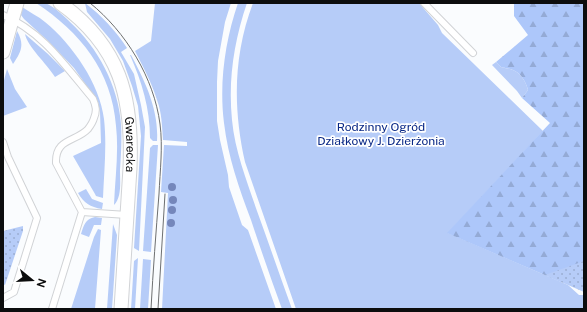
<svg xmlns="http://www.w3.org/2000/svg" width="587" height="312" viewBox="0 0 587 312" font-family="'Public Sans',sans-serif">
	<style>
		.green { fill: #b6ccf8 }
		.forest { fill: url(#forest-firs) }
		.park { fill: url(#park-dots) }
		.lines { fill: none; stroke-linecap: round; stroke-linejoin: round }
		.service-casing { stroke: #d1d3d6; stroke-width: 8 }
		.minor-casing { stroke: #d1d3d6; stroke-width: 15 }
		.service { stroke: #fff; stroke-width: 6 }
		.minor { stroke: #fff; stroke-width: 13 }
		.tram { stroke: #6d6f70; stroke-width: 1 }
		.tree { fill: #7587bb }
		.labels { text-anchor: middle; stroke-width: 3.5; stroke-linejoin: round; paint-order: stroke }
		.park-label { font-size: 12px; fill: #082785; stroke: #fff }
		.street-label { font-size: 12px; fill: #0c0d0e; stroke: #fff }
	</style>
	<defs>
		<pattern id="forest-firs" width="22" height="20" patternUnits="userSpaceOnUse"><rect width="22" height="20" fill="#adc7fa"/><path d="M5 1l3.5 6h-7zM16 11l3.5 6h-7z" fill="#94aad5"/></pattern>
		<pattern id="park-dots" width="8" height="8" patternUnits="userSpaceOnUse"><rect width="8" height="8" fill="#b6ccf8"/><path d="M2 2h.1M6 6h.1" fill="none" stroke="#9baed3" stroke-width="1.8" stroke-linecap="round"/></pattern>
	</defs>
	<rect width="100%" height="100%" fill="#fafcfe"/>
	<!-- green -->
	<path class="green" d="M36,3C39,3 43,2 45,3C54,6 64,16 70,22C98,48 118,85 121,124C122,139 121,154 120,170C120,181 122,197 114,205C115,179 119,152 116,126C112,71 80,32 36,3Z
		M85,3C101,15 117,32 127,48L121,52L134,74L141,105L145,127L139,251L134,248L141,136L138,106L132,86L123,61L110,39L87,12Z
		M155,3H231L225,22L218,61L217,82V121L220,140L228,175L229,187L242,225L248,230L276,309H162L168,193L161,192L164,145L187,146V142L163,140C162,127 162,113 157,100C152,83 143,67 135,51L151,41Z
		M238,3H247C234,41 228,80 232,120C235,152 247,181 257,211C269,244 280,276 292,309H282C271,279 261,250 251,220C239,188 228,157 224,123C219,83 225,41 238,3Z
		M253,3H419L438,25L442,33L543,131L448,233L568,285L579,295H584V309H296L245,162C233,108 233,56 253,3Z
		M22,7C29,12 38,16 45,22C72,44 100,84 104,119C107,145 104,172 103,198L96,196L95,194L73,156L101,143L100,112L98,102L74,68L47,40L24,19L21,15Z
		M17,31C25,45 21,52 13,64L10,58Z
		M25,34L48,54L65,71L55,77C47,64 27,46 25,34Z
		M131,55C145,81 159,110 157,141H153L150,138C150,109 142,82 130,55Z
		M496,62C504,71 503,66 513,70C521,73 526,82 528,90L522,98L517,91L492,65Z
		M7,69L15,89L27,107L3,116V84Z
		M153,145H158L151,252L143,251L150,148Z
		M86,189L92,199L103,203L102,209C90,207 84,203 78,193Z
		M95,217L102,218L101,225H94L89,237L81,234C84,225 85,219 95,217Z
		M113,224L117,235L112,309H107Z
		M98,229L101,230L95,309H71L94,237Z
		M138,258L135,309H131L134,261Z
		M143,259L151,260L148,309H140Z"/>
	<!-- forest -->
	<path class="forest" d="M514,3H584V267L566,271L561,282L447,233L550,123L522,98L528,90C526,82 521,73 513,70C503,66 504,71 496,62L528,35L514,16Z"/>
	<!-- park -->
	<path class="park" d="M23,226V231L5,285L3,284V231Z
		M584,261V292L545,275Z"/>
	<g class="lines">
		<!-- service casing -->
		<g class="service-casing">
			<path id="service" d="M424,3L473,53
				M3,15C43,32 66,67 93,99C96,106 97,111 94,118C93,122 91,125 88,129C76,142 55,138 56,163L82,212
				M3,142L8,157L37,218L14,292L3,298
				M52,309L82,212L127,215"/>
		</g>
		<!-- minor casing -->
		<g class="minor-casing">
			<g id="minor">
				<path id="s1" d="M60,3C120,46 133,97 130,168L121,309"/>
				<path d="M3,52L17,3"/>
			</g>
		</g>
		<!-- service -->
		<use href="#service" class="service"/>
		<!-- minor -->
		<use href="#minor" class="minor"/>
		<!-- tram -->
		<path class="tram" d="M90,3C126,32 154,78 160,124C163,147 160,171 159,194C156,232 153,271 151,309
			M158,309L165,194"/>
	</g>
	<!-- trees -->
	<g class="tree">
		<circle cx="172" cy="187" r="4"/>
		<circle cx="173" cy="200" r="4"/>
		<circle cx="172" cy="210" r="4"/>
		<circle cx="171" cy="223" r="4"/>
	</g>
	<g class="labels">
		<!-- park labels -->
		<g class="park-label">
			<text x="381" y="131">Rodzinny Ogród<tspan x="381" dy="14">Działkowy J. Dzierżonia</tspan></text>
		</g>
		<!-- street labels -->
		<g class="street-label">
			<text dy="4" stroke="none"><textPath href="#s1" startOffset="165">Gwarecka</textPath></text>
		</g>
	</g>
	<!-- border -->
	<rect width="587" height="312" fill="none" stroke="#0c0d0e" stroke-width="8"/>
	<!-- north arrow -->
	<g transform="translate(32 280) rotate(108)" stroke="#ffffff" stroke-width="3" paint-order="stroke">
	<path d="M0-3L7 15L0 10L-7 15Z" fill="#0c0d0e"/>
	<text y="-6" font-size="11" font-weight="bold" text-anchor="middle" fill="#0c0d0e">N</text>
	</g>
</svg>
